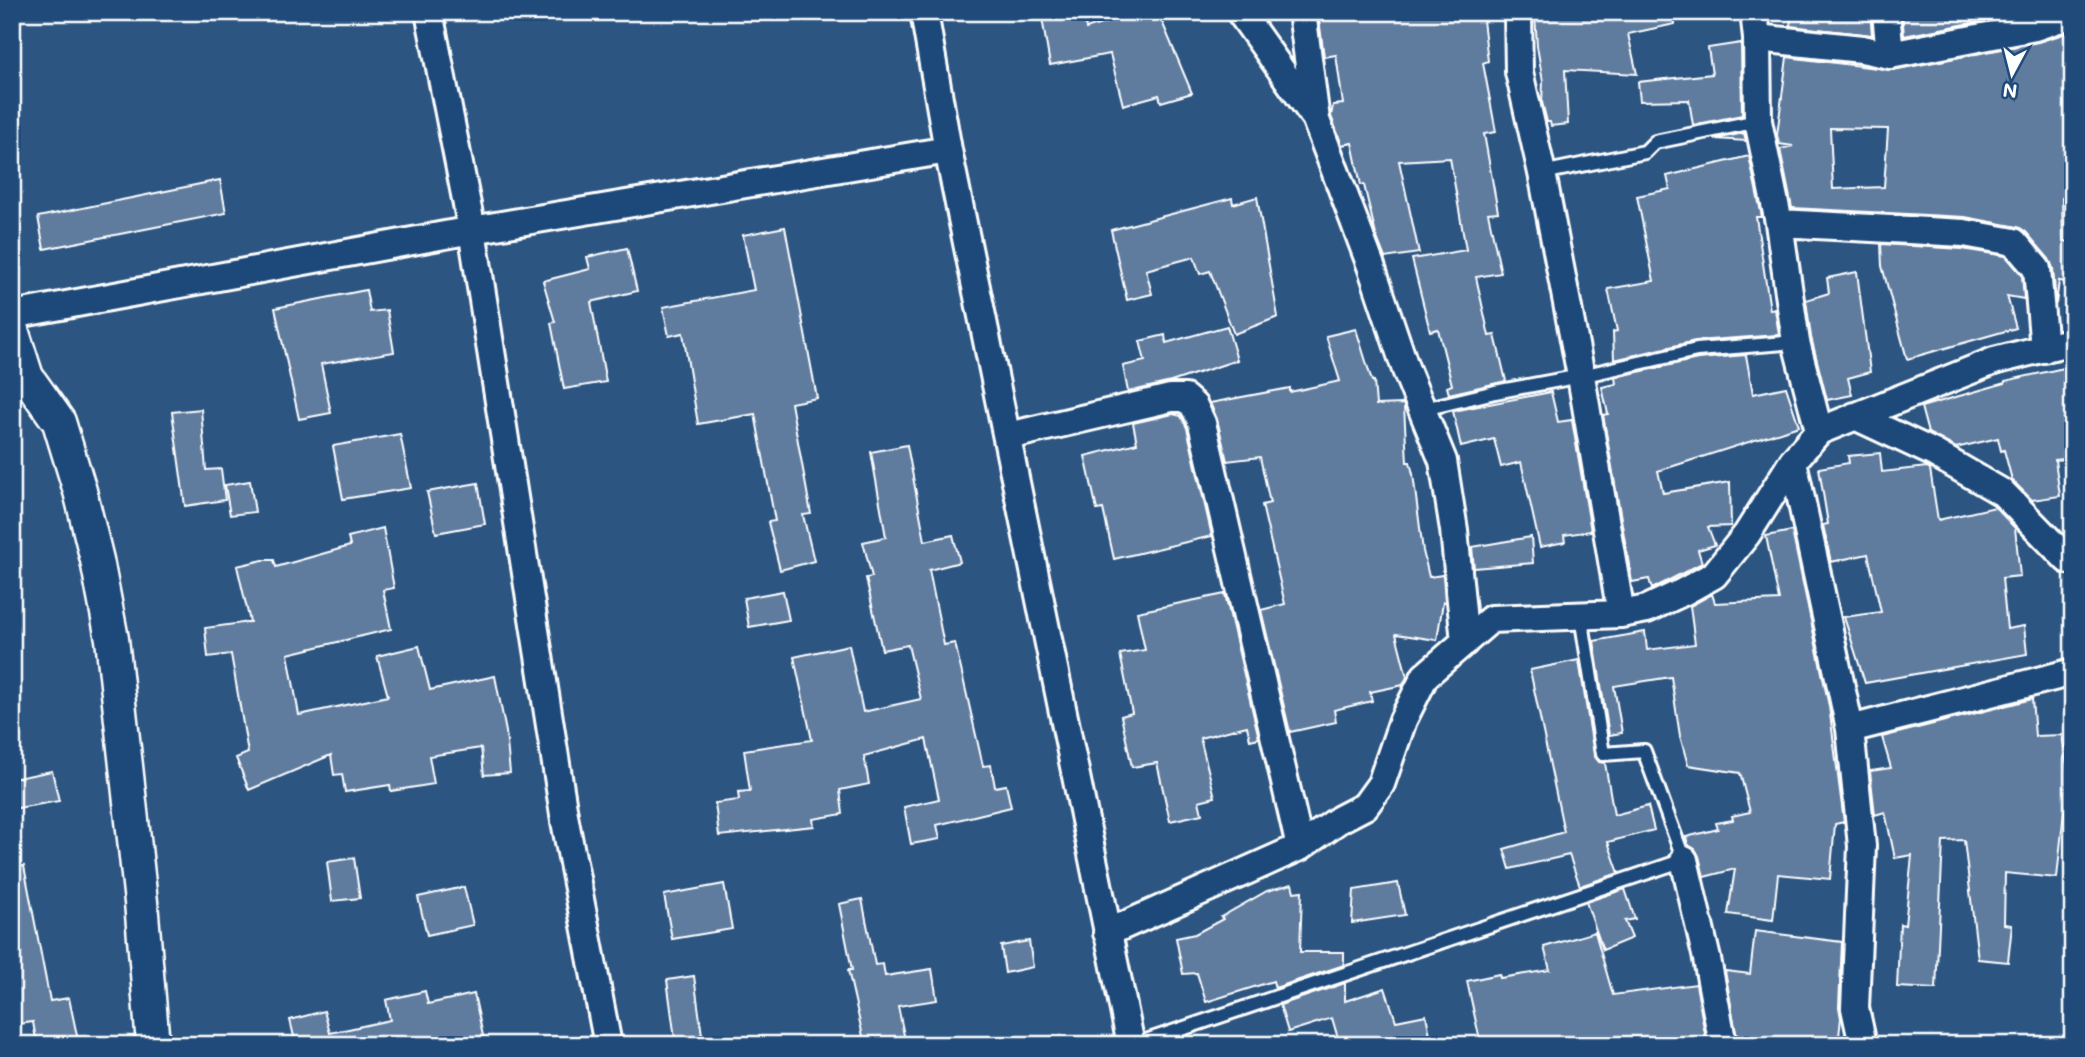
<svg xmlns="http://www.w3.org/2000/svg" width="2085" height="1057" viewBox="0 0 2085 1057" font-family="Mali,sans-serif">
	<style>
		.building { fill: #5e7c9f; stroke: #fff; stroke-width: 2; fill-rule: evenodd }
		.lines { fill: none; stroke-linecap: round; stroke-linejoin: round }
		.service-casing { stroke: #fff; stroke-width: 18 }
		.minor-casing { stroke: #fff; stroke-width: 32 }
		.tertiary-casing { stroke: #fff; stroke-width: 37 }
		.service { stroke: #1f4a7a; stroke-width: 12 }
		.minor { stroke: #1f4a7a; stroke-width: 26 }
		.tertiary { stroke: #1f4a7a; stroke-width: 32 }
	</style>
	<rect width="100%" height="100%" fill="#2c5582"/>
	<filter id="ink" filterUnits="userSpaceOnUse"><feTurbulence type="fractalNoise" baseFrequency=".0143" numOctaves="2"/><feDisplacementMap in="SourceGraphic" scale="14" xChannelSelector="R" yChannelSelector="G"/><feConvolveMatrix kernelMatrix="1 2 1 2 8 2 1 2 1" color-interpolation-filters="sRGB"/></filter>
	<g filter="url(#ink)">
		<!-- building -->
		<path class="building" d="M1041,12H1084L1086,29L1139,12H1158L1192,93L1161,102L1159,95L1123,105L1110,54L1050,65Z
			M1338,12H1482L1488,61L1483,63L1496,132L1484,134L1498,212L1488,213L1501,273L1476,277L1489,336L1495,335L1506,381L1449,394L1447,387L1452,385L1438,329L1430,331L1412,259L1466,250L1450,158L1399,161L1419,253L1385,258L1376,235L1364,185H1361L1352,143L1342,145L1331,116L1333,105L1343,104L1336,55L1324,57L1319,19L1339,17Z
			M1549,12H1674L1675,24L1628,34L1637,74L1565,70L1568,124L1551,126L1550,122H1547L1542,102L1543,82L1537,46L1535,14Z
			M1792,12H1870L1872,35L1790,26Z
			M1902,12H2028L1904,36Z
			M2073,31V197L2062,198L2063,241L2073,242V283L2059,281L2056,304L2053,268L2049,259L2026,232L2018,227L1965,217L1792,208L1780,149L1793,146L1779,144L1777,135L1787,57L1893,70L2038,42ZM1830,128L1888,129L1884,187L1833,189Z
			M1741,43L1742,115L1693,125L1689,100L1640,101L1638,82L1712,74L1708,48Z
			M1744,133L1746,141L1715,139Z
			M1749,156L1762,217H1756L1770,310L1775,309L1779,335L1695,341L1614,360L1613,332L1617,331L1608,289L1654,281L1637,196L1670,189L1667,176Z
			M220,180L226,213L44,249L38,217Z
			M1257,197L1278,317L1234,334L1210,271L1200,274L1194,257L1146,270L1152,294L1127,300L1111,230L1232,198L1233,204Z
			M785,227L817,398L791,403L811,514L803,515L814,561L780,570L768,522L775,521L755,414L698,424L683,333L669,336L663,307L754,290L743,235Z
			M1881,244L1962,249L2006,256L2022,275L2024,299L2007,296L2016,328L1907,359L1882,266Z
			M627,248L637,291L591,302L606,382L564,389L551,323L555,322L543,281L590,269L587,257Z
			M1857,272L1870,372L1848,378L1852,395L1827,400L1811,337L1806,300L1829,293L1827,278Z
			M366,290L370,312L387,310L394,352L321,364L331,413L299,419L275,308Z
			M1227,326L1237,360L1171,382L1128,392L1123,366L1145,361L1140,341L1165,335L1166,343Z
			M1356,329L1372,381H1374L1376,405L1403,404L1404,406L1407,462H1410L1413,474L1423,551L1429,577L1443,575L1445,602H1443L1437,640L1396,634L1407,677L1403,685L1370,692L1372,701L1334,710L1336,722L1290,732L1261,610L1285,604L1262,505L1270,503L1260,457L1227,461L1217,419L1210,403L1290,388V392L1340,381L1326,336Z
			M1746,355L1753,394L1786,387L1799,426L1658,471L1663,493L1730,482L1731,526L1708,527L1715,545L1698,550L1702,563L1652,589L1649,579L1632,582L1603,415L1608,414L1602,387L1616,384L1615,377L1698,359Z
			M2073,366V458L2055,460L2060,496L2032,500L2012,480L2004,450L2001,451L1998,438L1956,448L1928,433L1921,407L2005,383V381Z
			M1551,392L1558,422L1572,420L1591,531L1564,535L1565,542L1540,547L1521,462L1501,467L1494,439L1461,447L1453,411Z
			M201,409L206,470L221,469L225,500L185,506L172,412Z
			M1173,414L1181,416L1187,428L1212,536L1114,559L1103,509L1097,510L1085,456L1137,443L1133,423Z
			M400,434L411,488L343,499L333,446Z
			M907,445L925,541L953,535L960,562L929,570L944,645L955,643L983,766L991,765L995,787L1006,785L1011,807L937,825L940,839L911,844L904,807L939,799L926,739L864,756L869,784L840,790L843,814L813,819L814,826L719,836L715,803L739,800L738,792L750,791L744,750L812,740L794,657L849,645L863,712L921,699L908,645L882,650L866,578L872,577L863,542L886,537L871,452Z
			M1880,453L1882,472L1927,467L1930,469L1938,520L1995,507L2015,528L2020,576L2002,578L2007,629L2024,626L2027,654L1865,683L1844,617L1881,612L1868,554L1831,562L1823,525L1828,524L1819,468L1849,463L1848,456Z
			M250,481L255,512L230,515L225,485Z
			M478,483L485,524L436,533L427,492Z
			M383,528L394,588L383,590L391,629L288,654L299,715L388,696L377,656L419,646L430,690L495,676L506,732L510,773L484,775L481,748L429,756L434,784L391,791L390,785L345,792L342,774L334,775L331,755L249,790L236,758L248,753L231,654L208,657L205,628L250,622L237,566L263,560H274L276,567L350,546L348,537Z
			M1792,531L1829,706L1844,822L1835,824L1830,879L1778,874L1773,920L1728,914L1735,869L1704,877L1699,856L1695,849L1688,845L1686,837L1718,829L1716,823L1733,820L1732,816L1750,812L1740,773L1688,765L1680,736L1671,677L1614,686L1622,733L1609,735L1594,641L1645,632L1647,650L1695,644L1690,606L1712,594L1715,603L1779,600L1766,536Z
			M1531,537L1533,563L1474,568L1472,547Z
			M783,591L789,620L749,627L744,598Z
			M1225,594L1259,738L1250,740L1247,726L1200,738L1215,797L1199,801L1202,814L1170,821L1157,763L1132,767L1121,716L1132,713L1120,654L1145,650L1137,612Z
			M1579,660L1594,755L1599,762L1605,763L1614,815L1648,806L1654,830L1608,842L1619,873L1580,886L1569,855L1510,869L1504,849L1564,832L1530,670Z
			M2032,699L2035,736L2062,735L2070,783L2067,812L2064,811L2057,878L2005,873L2004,924L2012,925L2008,962L1978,959L1964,840L1943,841L1936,989L1897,987L1900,924L1905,925L1912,855L1895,858L1885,812L1875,815L1870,771L1891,768L1882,737Z
			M52,771L59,801L12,809V779Z
			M354,858L360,898L332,901L327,862Z
			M24,866L50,1001L69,998L79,1045H37L33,1022L12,1025V868Z
			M1398,883L1405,915L1352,923L1354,890Z
			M724,884L732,929L672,939L664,895Z
			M1292,884L1294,892L1302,891L1300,952H1344V965L1275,988L1273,981L1206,1002L1197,973L1183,974L1176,938L1195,934L1223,919L1221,917L1267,891Z
			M464,887L473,925L427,935L418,897Z
			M1625,889L1635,919L1625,921L1632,938L1603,950L1586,902Z
			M862,899L875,965L883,964L885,976L932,969L937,1000L898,1006L906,1045H865L848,970H852L839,904Z
			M1755,931L1842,942L1839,1007L1841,1018L1838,1045H1738L1725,971L1750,974Z
			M1595,932L1613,995L1696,984L1707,1045H1671V1041L1582,1045L1580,1036L1528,1045H1481L1467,981L1499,974L1500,978L1550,970L1544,947Z
			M1029,941L1033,967L1005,973L1001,946Z
			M694,976L702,1035L675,1039L667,980Z
			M1345,983V1001L1385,988L1396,1021L1426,1015L1432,1045H1340L1332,1018L1288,1032L1280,1005Z
			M425,991L428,1004L474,994L485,1045H327V1041L313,1045H296L290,1020L324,1011L330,1033L390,1020L386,1000Z"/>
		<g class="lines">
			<!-- service casing -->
			<g class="service-casing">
				<path id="service" d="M1542,173L1645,152L1655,142L1758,121
					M1424,409L1495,392L1581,376L1697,350L1796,342
					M1134,1045L1684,860L1644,751L1603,754L1581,616"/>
			</g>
			<!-- minor casing -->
			<g class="minor-casing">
				<path id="minor" d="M429,12L472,230L565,821L608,1045
					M924,12L948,150L1131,1045
					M1240,12L1313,115
					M1302,12L1316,120L1371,266L1406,370L1443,461L1454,530L1465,642
					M1518,12L1519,72L1542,173L1581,376L1621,614
					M1754,12L1757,38L1758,121L1779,223L1796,342L1819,431
					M1886,12L1890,55
					M1757,38L1862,49L1890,55L2035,27L2073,14
					M1779,223L1964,233L2014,242L2037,269L2044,349
					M12,315L472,230L948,150
					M1855,416L1934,453L2003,493L2068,560L2073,561
					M1008,436L1171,398H1185L1194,406L1202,423L1300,847
					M1793,461L1850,729L1862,846L1855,1008L1863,1045
					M1850,729L2073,672
					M1684,860L1707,959L1723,1045
					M1107,933L1300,847L1340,819L1365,806L1381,784L1403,720L1425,676L1491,619L1621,614L1647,609L1683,592L1714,575L1747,534L1793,461L1819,431L1994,361L2073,341"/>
			</g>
			<!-- tertiary casing -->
			<g class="tertiary-casing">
				<path id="tertiary" d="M12,330L27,377L59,422L80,491L97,560L112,639L141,902L153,1045"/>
			</g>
			<!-- service -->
			<use href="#service" class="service"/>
			<!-- minor -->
			<use href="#minor" class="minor"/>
			<!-- tertiary -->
			<use href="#tertiary" class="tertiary"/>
		</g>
	</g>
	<!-- margin -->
	<rect width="2085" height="1057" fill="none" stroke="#1f4a7a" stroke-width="42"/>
	<rect x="21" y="21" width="2043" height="1015" fill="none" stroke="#fff" stroke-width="2.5" filter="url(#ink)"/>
	<!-- north arrow -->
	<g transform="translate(2012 74) rotate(187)" stroke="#1f4a7a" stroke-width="5" paint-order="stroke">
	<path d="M0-5L12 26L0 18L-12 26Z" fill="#ffffff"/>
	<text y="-10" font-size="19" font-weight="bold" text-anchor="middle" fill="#ffffff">N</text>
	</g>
</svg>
